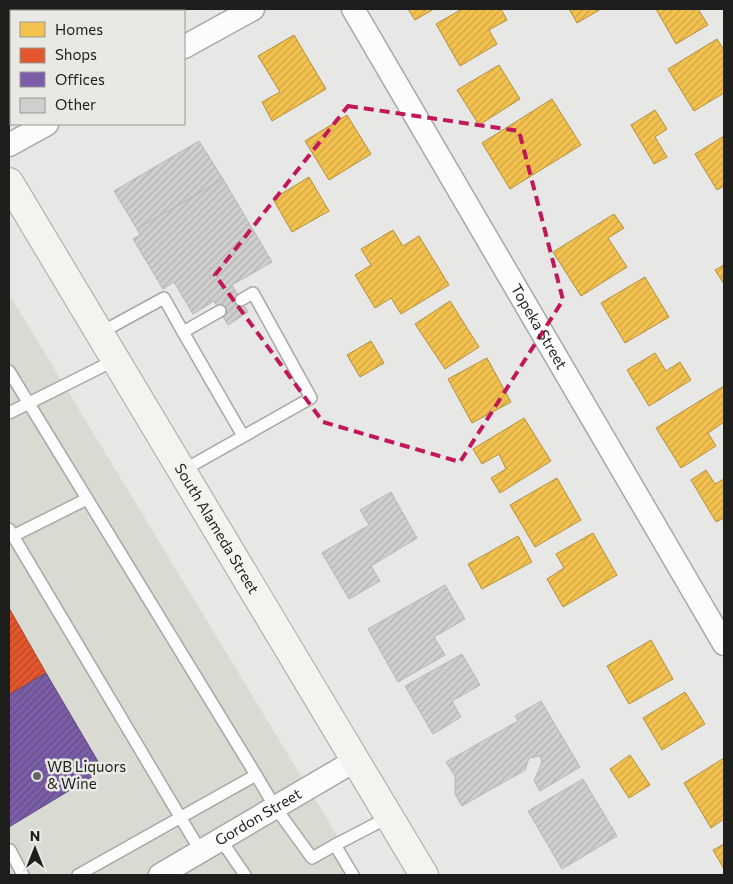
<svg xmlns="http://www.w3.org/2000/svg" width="733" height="884" viewBox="0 0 733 884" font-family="Commissioner,sans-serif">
<defs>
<pattern id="homes-hatch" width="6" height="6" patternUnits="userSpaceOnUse" patternTransform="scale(1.25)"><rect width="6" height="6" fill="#f2c14e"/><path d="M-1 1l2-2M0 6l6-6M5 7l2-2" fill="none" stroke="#cfa544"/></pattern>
<pattern id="shops-hatch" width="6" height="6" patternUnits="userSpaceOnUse" patternTransform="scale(1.25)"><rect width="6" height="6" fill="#e4572e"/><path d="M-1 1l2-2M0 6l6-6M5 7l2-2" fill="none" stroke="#b84727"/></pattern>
<pattern id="offices-hatch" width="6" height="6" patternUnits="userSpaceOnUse" patternTransform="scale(1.25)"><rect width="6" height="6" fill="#7b5ea7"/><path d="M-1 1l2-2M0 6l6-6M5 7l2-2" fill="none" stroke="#644d87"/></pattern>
<pattern id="building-hatch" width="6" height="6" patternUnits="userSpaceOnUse" patternTransform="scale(1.25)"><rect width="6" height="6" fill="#cfd0ce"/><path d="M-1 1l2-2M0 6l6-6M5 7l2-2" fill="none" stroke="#b1b2b0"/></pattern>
</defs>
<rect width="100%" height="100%" fill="#e7e8e5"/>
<path fill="#d9dad2" d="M9 294 361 875H9Z"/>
<g fill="url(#homes-hatch)" stroke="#b2903f">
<path d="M408 9H434L415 20Z"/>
<path d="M462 9H501L507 20 489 30 497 44 460 66 436 24Z"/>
<path d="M569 9H601L577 23Z"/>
<path d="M656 9H698L708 25 676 44Z"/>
<path d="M294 35 326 89 272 121 262 102 280 92 258 56Z"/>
<path d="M717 39 724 50V93L694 111 668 69Z"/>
<path d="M499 65 520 99 479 125 457 90Z"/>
<path d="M552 99 581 145 510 189 482 143Z"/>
<path d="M655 110 667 129 655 137 667 157 654 164 631 125Z"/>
<path d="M347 115 371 154 329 180 305 141Z"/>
<path d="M724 136V186L717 190 695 154Z"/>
<path d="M309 177 329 211 292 232 273 199Z"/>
<path d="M614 214 624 228 608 238 627 267 581 296 553 252Z"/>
<path d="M393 230 403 246 419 236 449 285 401 314 391 298 375 308 355 275 371 265 361 249Z"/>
<path d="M724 265V284L715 270Z"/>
<path d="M645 277 669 317 625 343 601 303Z"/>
<path d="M450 301 479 347 445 369 415 324Z"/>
<path d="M371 341 384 363 360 377 347 355Z"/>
<path d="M655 353 666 371 680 362 691 380 649 406 627 370Z"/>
<path d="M487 358 511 402 472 423 448 379Z"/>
<path d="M724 386V422L708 433 716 446 681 468 656 428Z"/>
<path d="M524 418 551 461 500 493 491 478 506 469 499 454 482 464 473 449Z"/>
<path d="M706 470 715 484 724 479V518L716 522 691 480Z"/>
<path d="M557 478 581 520 535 547 510 505Z"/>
<path d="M593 533 617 575 563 607 547 579 564 568 556 554Z"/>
<path d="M518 536 532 562 482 589 468 564Z"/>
<path d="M651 640 673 679 629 704 607 666Z"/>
<path d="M685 692 705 724 662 750 643 718Z"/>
<path d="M630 755 650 785 629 798 610 769Z"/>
<path d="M724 758V819L711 828 684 783Z"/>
<path d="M724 844V869L713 850Z"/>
</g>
<path fill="url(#shops-hatch)" stroke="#a94629" d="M9 608 46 673 9 695Z"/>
<path fill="url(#offices-hatch)" stroke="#5f4b7e" d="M46 673 103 770 9 827V695Z"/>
<g fill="url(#building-hatch)" stroke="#b7b8b6">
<path d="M199 141 223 179 137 229 114 191Z"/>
<path d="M223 179 272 262 232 285 248 312 228 325 214 301 193 314 174 282 163 289 133 239 140 235 137 229Z"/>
<path d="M391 492 417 538 371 566 380 581 349 599 322 553 369 525 360 510Z"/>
<path d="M445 585 465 619 434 637 445 655 398 682 368 629Z"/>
<path d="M462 654 480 685 452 701 461 717 433 734 405 686Z"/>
<path d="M541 701 580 767 540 791 534 781 542 762 540 756 529 758 525 770 462 806 455 794V776L446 762 518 721 515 716Z"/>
<path d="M583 779 617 836 562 869 528 811Z"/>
</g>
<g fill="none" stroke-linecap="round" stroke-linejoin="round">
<g stroke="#a7a8a5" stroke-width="14">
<g id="service">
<path d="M220 311 183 332 243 436"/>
<path d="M100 333 164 298 183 332"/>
<path d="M9 371 256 775 275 807 312 858 335 845 353 875"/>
<path d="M9 413 115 360"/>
<path d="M182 471 311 398 253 293 241 300"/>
<path d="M9 529 201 852"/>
<path d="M13 536 87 499"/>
<path d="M221 840 245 875"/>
<path d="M335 845 389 817"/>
<path d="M10 850 23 875"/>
<path d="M78 875 256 775"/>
</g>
</g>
<g stroke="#a7a8a5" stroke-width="25">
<g id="minor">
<path id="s1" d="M353 9 724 644"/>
<path d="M184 47 253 9"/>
<path d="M9 145 47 124"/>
<path id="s2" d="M160 875 356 760"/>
</g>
</g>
<g stroke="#a7a8a5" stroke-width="30">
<g id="secondary">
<path id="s3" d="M9 182 424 875"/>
</g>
</g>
<use href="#service" stroke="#fbfcfb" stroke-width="11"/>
<use href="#minor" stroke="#fbfcfb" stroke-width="22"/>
<use href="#secondary" stroke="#f3f3f0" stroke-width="28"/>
</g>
<path fill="none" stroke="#c2185b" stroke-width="4" stroke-dasharray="10 6" stroke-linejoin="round" d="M348 106 519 131 563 300 460 462 323 422 215 275Z"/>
<circle fill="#646563" stroke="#e8e9e4" stroke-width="2" cx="37" cy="776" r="5"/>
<g text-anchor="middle" stroke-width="5" stroke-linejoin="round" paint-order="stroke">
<g font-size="15" fill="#1e1f1d" stroke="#e8e9e4">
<text dy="5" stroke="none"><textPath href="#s1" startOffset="368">Topeka Street</textPath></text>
<text dy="5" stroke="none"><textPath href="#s3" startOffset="404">South Alameda Street</textPath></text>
<text dy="5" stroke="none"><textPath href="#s2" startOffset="114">Gordon Street</textPath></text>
</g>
<g font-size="15" fill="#1e1f1d" stroke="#e8e9e4" text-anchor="start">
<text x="47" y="772">WB Liquors<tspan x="47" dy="17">&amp; Wine</tspan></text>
</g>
</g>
<rect width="733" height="884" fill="none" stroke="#1e1f1d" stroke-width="20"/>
<rect x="10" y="10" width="175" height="115" fill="#e8e9e4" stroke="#979894"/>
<rect x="20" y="22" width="25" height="15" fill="#f2c14e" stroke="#979894"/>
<text x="55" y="35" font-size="15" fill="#1e1f1d">Homes</text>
<rect x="20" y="48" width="25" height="15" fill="#e4572e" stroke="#979894"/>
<text x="55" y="60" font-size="15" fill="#1e1f1d">Shops</text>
<rect x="20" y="72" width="25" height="15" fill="#7b5ea7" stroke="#979894"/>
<text x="55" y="85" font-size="15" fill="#1e1f1d">Offices</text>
<rect x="20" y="98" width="25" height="15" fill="#cfd0ce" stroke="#979894"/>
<text x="55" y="110" font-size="15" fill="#1e1f1d">Other</text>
<g transform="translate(35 849)" stroke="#e8e9e4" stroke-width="4" paint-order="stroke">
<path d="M0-4L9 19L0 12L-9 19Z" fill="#1e1f1d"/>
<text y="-8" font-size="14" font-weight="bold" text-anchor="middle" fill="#1e1f1d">N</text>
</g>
</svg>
